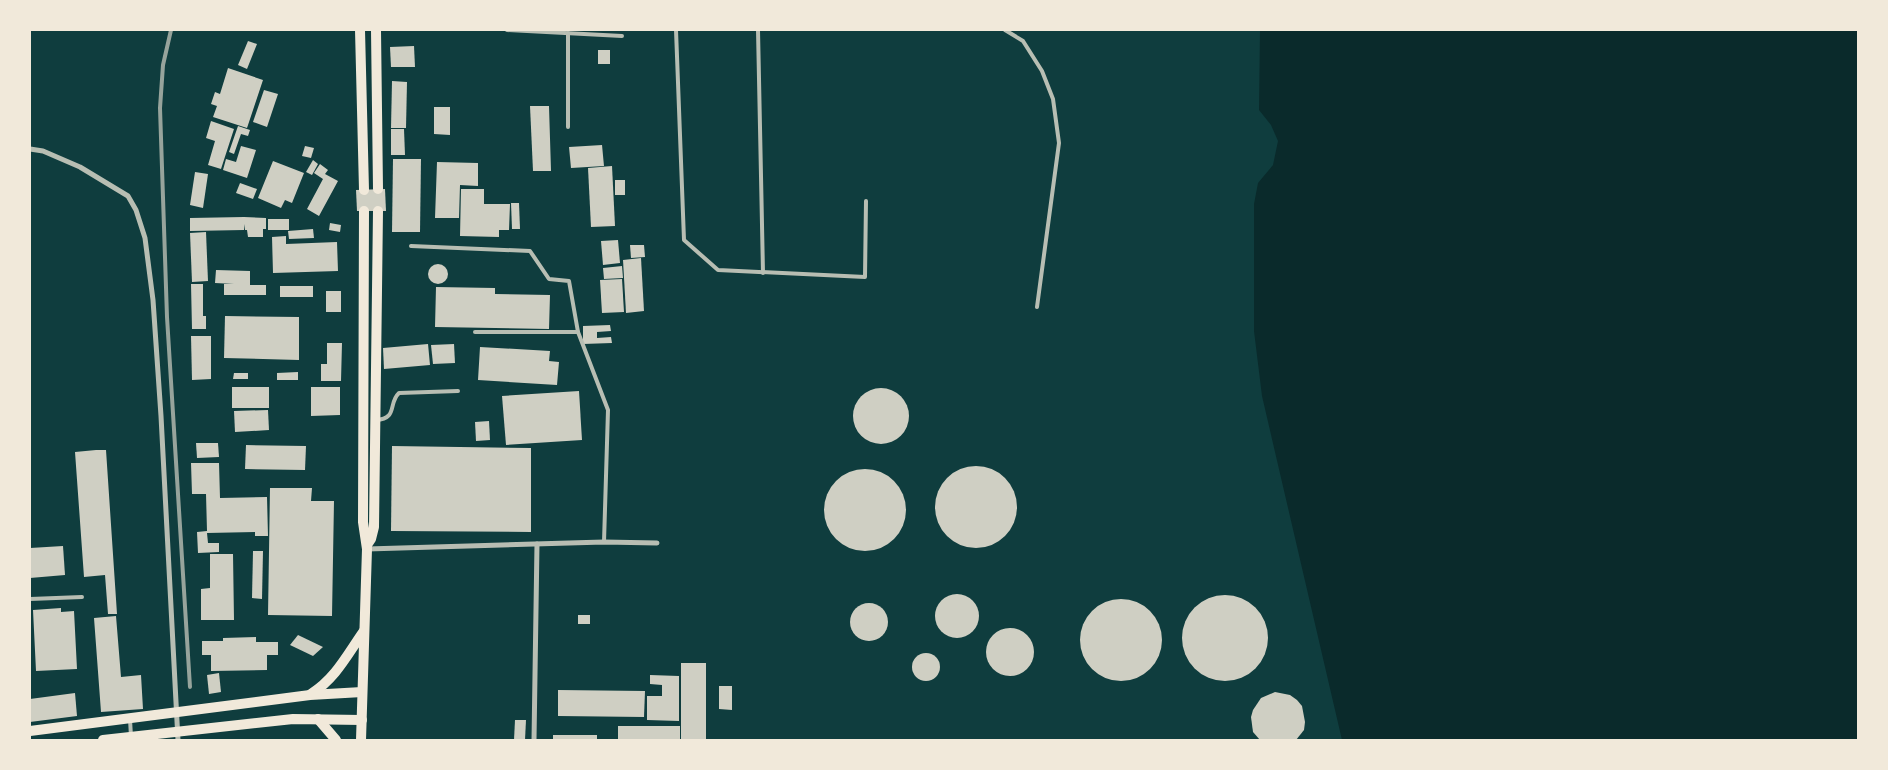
<svg xmlns="http://www.w3.org/2000/svg" width="1888" height="770" viewBox="0 0 1888 770" font-family="Raleway,sans-serif">
<rect width="100%" height="100%" fill="#0f3d3e"/>
<path fill="#0a2a2b" d="M1260 30H1858V740H1342L1262 396 1254 331V204L1258 183 1273 165 1278 141 1271 125 1259 110Z"/>
<g fill="#cfcfc3">
<path d="M248 41 257 44 247 69 238 65Z"/>
<path d="M414 46 415 67H391L390 47Z"/>
<rect x="598" y="50" width="12" height="14"/>
<path d="M228 68 263 80 247 128 213 117 217 106 211 104 215 92 220 94Z"/>
<path d="M392 81 407 82 406 128H391Z"/>
<path d="M264 90 278 94 267 127 253 122Z"/>
<path d="M530 106H549L551 171H533Z"/>
<path d="M434 107H450V135L434 134Z"/>
<path d="M211 121 234 129 221 169 208 165 215 141 206 138Z"/>
<path d="M238 126 250 130 248 136 241 134 234 154 229 152Z"/>
<path d="M391 129H404L405 155H391Z"/>
<path d="M602 145 604 166 571 168 569 147Z"/>
<path d="M241 146 256 150 247 178 223 170 226 159 236 162Z"/>
<path d="M305 146 314 148 311 158 302 156Z"/>
<path d="M393 159H421L420 232H392Z"/>
<path d="M313 160 318 164 312 175 306 172Z"/>
<path d="M273 161 304 173 292 203 285 200 281 208 258 198Z"/>
<path d="M437 162 478 163V186L460 185 459 218H435Z"/>
<path d="M320 164 328 170 325 174 338 181 319 216 307 209 323 179 314 173Z"/>
<path d="M612 166 615 226 591 227 588 168Z"/>
<path d="M195 172 208 174 203 208 190 205Z"/>
<rect x="615" y="180" width="10" height="15"/>
<path d="M240 183 257 189 253 199 236 193Z"/>
<path d="M385 189 386 211H357L356 190Z"/>
<path d="M461 189H484V204H510L509 230H499V237L460 236Z"/>
<path d="M511 203H519L520 229H512Z"/>
<path d="M244 217 266 218V229H263V237H248L247 230H245V224L244 230 190 231V218Z"/>
<rect x="268" y="219" width="21" height="11"/>
<path d="M330 223 341 225 340 232 329 230Z"/>
<path d="M313 229 314 238 289 239 288 231Z"/>
<path d="M206 232 208 281 192 282 190 233Z"/>
<path d="M286 236V244L337 242 338 271 273 273 272 237Z"/>
<path d="M618 240 620 263 603 265 601 241Z"/>
<path d="M630 245H644L645 257 631 258Z"/>
<path d="M641 258 644 311 626 313 623 260Z"/>
<circle cx="438" cy="274" r="10"/>
<path d="M622 266 623 278 604 279 603 268Z"/>
<path d="M216 270 250 271V285H266V295H224V284H234L215 283Z"/>
<path d="M622 279 624 312 602 313 600 280Z"/>
<path d="M191 284H203V316H206V329H192Z"/>
<rect x="280" y="286" width="33" height="11"/>
<path d="M436 287 495 288V294L550 295 549 329 435 327Z"/>
<rect x="326" y="291" width="15" height="21"/>
<path d="M225 316 299 317V360L224 358Z"/>
<path d="M610 325 611 331 597 332V338L611 337 612 343 583 344V326Z"/>
<path d="M191 336H211V379L192 380Z"/>
<path d="M327 343H342L341 381H321V364H327Z"/>
<path d="M428 344 430 365 384 369 383 348Z"/>
<path d="M454 344 455 363 433 364 431 345Z"/>
<path d="M480 347 550 351 549 361 559 362 557 385 478 380Z"/>
<path d="M298 372V380H277V373Z"/>
<path d="M234 373H248V379H233Z"/>
<rect x="232" y="387" width="37" height="21"/>
<path d="M311 387H340V415L311 416Z"/>
<circle cx="881" cy="416" r="28"/>
<path d="M579 391 582 440 506 445 502 396Z"/>
<path d="M268 410 269 430 235 432 234 411Z"/>
<path d="M489 421 490 440 476 441 475 422Z"/>
<path d="M196 443H218L219 457 197 458Z"/>
<path d="M246 445 306 446 305 470 245 469Z"/>
<path d="M392 446 531 448V532L391 531Z"/>
<path d="M96 450H106L117 614H108L105 575 84 577 75 452Z"/>
<path d="M191 463H219L220 498 267 497 268 536H255V532L207 533 208 543H219V552L198 553 197 532 207 531 206 494H192Z"/>
<circle cx="976" cy="507" r="41"/>
<circle cx="865" cy="510" r="41"/>
<path d="M270 488H312L311 501H334L332 616 268 615Z"/>
<path d="M63 546 65 575 30 578V548Z"/>
<path d="M253 551H263L262 599 252 598Z"/>
<path d="M210 554H233L234 620H201V589L210 588Z"/>
<circle cx="957" cy="616" r="22"/>
<circle cx="1225" cy="638" r="43"/>
<circle cx="1121" cy="640" r="41"/>
<circle cx="869" cy="622" r="19"/>
<path d="M61 608V612L74 611 77 669 36 671 33 610Z"/>
<rect x="578" y="615" width="12" height="9"/>
<path d="M116 616 121 677 141 675 143 709 101 712 94 618Z"/>
<circle cx="1010" cy="652" r="24"/>
<path d="M298 635 323 647 313 656 290 645Z"/>
<path d="M256 637V642H278V655H267V670L211 671V655H202V641H223V638Z"/>
<circle cx="926" cy="667" r="14"/>
<rect x="681" y="663" width="25" height="77"/>
<path d="M219 673 221 692 209 694 207 675Z"/>
<path d="M650 675 679 676V721L647 720V696H662V685L650 684Z"/>
<path d="M719 686H732V710L719 709Z"/>
<path d="M558 690 645 691 644 717 558 716Z"/>
<path d="M1275 692 1290 695 1297 700 1302 706 1305 722 1304 730 1296 740H1260L1253 732 1251 717 1253 710 1261 698Z"/>
<path d="M75 693 77 716 30 722V699Z"/>
<path d="M515 720H526L525 740H514Z"/>
<rect x="618" y="726" width="62" height="14"/>
<rect x="553" y="735" width="44" height="5"/>
</g>
<g fill="none" stroke-linecap="round" stroke-linejoin="round">
<g stroke="#b8beb3" stroke-width="4">
<path d="M507 30 622 36"/>
<path d="M676 30 684 240 718 270 865 277 866 201"/>
<path d="M758 30 763 273"/>
<path d="M1005 30 1023 41 1042 71 1053 99 1059 143 1037 307"/>
<path d="M568 127V33"/>
<path d="M411 246 530 251 549 279 569 281 578 332 608 410 604 542"/>
<path d="M475 332H578"/>
<path d="M376 420C398 419 388 403 399 393L458 391"/>
<path d="M30 599 82 597"/>
<path d="M130 719 131 737"/>
</g>
<g stroke="#b8beb3" stroke-width="5">
<path d="M30 149 43 151 80 167 128 196 136 210 145 238 153 300 161 416 178 740"/>
<path d="M367 549 604 542 657 543"/>
<path d="M534 740 537 544"/>
</g>
<g stroke="#f1e9da" stroke-width="10">
<path d="M360 30 364 190"/>
<path d="M376 30 378 189"/>
<path d="M367 545 371 539 374 527 378 211"/>
<path d="M311 694C336 678 347 655 364 631"/>
<path d="M318 719 336 740"/>
<path d="M30 731 310 695 362 692"/>
<path d="M103 740 293 719 362 720"/>
<path d="M361 740 367 549 363 522 364 211"/>
</g>
<path stroke="#97a49c" stroke-width="4" d="M171 30 163 65 160 108 167 317 190 687"/>
</g>
<rect width="1888" height="770" fill="none" stroke="#f1e9da" stroke-width="62"/>
</svg>
